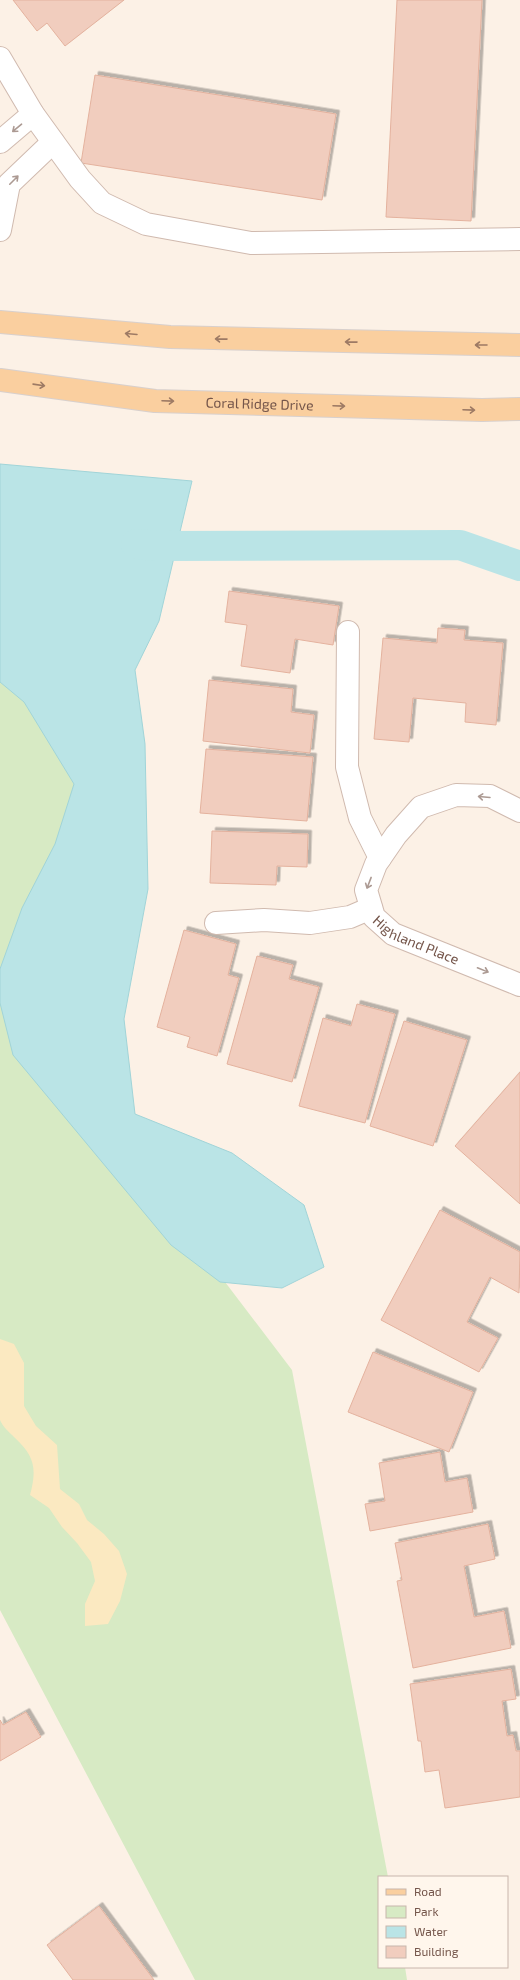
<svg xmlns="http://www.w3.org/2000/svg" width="520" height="1980" viewBox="0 0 520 1980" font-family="'Exo 2',sans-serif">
<defs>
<filter id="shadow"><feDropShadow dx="3.5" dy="-3.5" stdDeviation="0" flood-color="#0004"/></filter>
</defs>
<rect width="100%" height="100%" fill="#fcf1e6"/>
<path fill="#d7eac4" d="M0 629 77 699 114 1136 292 1370 388 1877H379V1967H405L407 1980H195L0 1610Z"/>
<path fill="#fbe9c1" d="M0 1339 14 1344 24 1363V1406L36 1426 57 1445 60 1489 79 1504 87 1520 104 1534 119 1551 127 1574 120 1601 108 1624 85 1626V1604L95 1581 91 1562 77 1543 62 1527 49 1508 30 1495C37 1469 35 1456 14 1437 9 1432 3 1427 0 1420Z"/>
<path fill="#bae4e6" stroke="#a1d4d8" d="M0 464 192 481 159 621 135 670 145 744 148 889 124 1019 135 1114 232 1153 304 1205 324 1267 282 1288 220 1282 171 1245 13 1055 0 1003V969L22 908 55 844 74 784 24 702 0 682Z"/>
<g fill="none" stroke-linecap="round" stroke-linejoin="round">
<path stroke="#bae4e6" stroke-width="30" d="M136 544 157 546 460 545 520 566"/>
</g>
<g fill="#f1cdbe" stroke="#e4b29e" filter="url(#shadow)">
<path d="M13 0H124L65 46 47 23 37 31Z"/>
<path d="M397 0H482L471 221 386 217Z"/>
<path d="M95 75 336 114 322 200 81 163Z"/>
<path d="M229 591 339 606 333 645 295 639 290 673 241 666 247 625 225 622Z"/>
<path d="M438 628 465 630 464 640 503 643 496 725 465 722 466 703 413 698 409 742 374 739 383 638 437 643Z"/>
<path d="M209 680 293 689 291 712 314 715 310 753 203 741Z"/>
<path d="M206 749 313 757 307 821 200 813Z"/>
<path d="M212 831 308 834 307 867 277 866 276 885 210 883Z"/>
<path d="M184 930 236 944 228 975 239 978 217 1056 187 1047 190 1037 157 1027Z"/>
<path d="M257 956 293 965 289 979 319 987 292 1082 227 1064Z"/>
<path d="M357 1004 395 1014 365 1123 299 1106 323 1018 351 1026Z"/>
<path d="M404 1021 467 1040 433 1146 370 1126Z"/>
<path d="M520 1072V1204L455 1146Z"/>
<path d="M440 1210 520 1252 519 1293 490 1277 467 1322 498 1338 479 1372 381 1320Z"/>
<path d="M373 1352 473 1392 449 1452 348 1412Z"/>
<path d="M440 1452 445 1482 467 1478 473 1512 370 1531 365 1504 385 1501 379 1463Z"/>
<path d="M488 1524 495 1559 464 1566 474 1617 504 1611 511 1648 413 1668 397 1581 402 1580 395 1543Z"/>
<path d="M511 1669 516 1699 502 1701 507 1736 513 1735 516 1751H520V1797L445 1808 439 1770 425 1772 421 1741H418L410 1684Z"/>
<path d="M26 1712 41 1737 0 1761V1720L3 1725Z"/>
<path d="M99 1906 154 1980H73L47 1945Z"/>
</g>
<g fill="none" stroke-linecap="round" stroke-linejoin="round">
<g stroke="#d0baaf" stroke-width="24">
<g id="minor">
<path d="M0 58 33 114 80 179 102 203 146 224 251 243 520 239"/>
<path d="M0 142 33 114"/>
<path d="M0 230 9 184 53 142"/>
<path d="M348 632 347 767 360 818 380 858"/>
<path id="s1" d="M520 811 490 796 456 795 421 807 396 835 376 864 366 890 374 917 393 934 520 985"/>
<path d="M216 923 264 920 310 923 350 917 371 908"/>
</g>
</g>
<g stroke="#d8d0cd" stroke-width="24">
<g id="major">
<path d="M0 322 170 337 520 345"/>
<path id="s2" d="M0 380 155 401 482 410 520 409"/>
</g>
</g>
<use href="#minor" stroke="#fff" stroke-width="22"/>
<use href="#major" stroke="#facf9f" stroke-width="22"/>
</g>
<defs><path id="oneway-shaft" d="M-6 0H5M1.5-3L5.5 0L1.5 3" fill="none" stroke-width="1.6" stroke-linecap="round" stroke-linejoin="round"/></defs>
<g stroke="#ac9a93">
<use href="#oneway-shaft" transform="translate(17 128) rotate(140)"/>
<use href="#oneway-shaft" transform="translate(14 180) rotate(-45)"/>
<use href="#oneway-shaft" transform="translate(484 797) rotate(-175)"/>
<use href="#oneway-shaft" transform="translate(369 883) rotate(111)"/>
<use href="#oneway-shaft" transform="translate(483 970) rotate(22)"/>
</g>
<g stroke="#9d7a64">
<use href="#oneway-shaft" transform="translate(131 334) rotate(-175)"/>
<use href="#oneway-shaft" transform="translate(221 339) rotate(-179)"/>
<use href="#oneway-shaft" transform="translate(351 342) rotate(-179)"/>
<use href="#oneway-shaft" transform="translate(481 345) rotate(-180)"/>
<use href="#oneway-shaft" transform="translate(39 385) rotate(8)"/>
<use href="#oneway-shaft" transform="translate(168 401) rotate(2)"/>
<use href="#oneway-shaft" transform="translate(339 406) rotate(2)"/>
<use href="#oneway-shaft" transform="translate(469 410) rotate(2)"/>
</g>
<g text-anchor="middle" stroke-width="3.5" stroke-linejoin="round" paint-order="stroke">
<g font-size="14" fill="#75564b" stroke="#fff6ec">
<text dy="5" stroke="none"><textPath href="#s2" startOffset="261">Coral Ridge Drive</textPath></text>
<text dy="5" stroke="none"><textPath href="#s1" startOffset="282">Highland Place</textPath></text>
</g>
</g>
<rect x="378" y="1876" width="130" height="92" fill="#fff6ec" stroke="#c8b6ac"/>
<rect x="386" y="1889" width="20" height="6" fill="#facf9f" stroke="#c8b6ac"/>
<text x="414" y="1896" font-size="12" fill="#75564b">Road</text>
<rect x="386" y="1906" width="20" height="12" fill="#d7eac4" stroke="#c8b6ac"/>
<text x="414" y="1916" font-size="12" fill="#75564b">Park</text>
<rect x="386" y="1926" width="20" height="12" fill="#bae4e6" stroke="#c8b6ac"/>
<text x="414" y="1936" font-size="12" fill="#75564b">Water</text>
<rect x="386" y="1946" width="20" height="12" fill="#f1cdbe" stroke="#c8b6ac"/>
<text x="414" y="1956" font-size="12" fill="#75564b">Building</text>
</svg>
